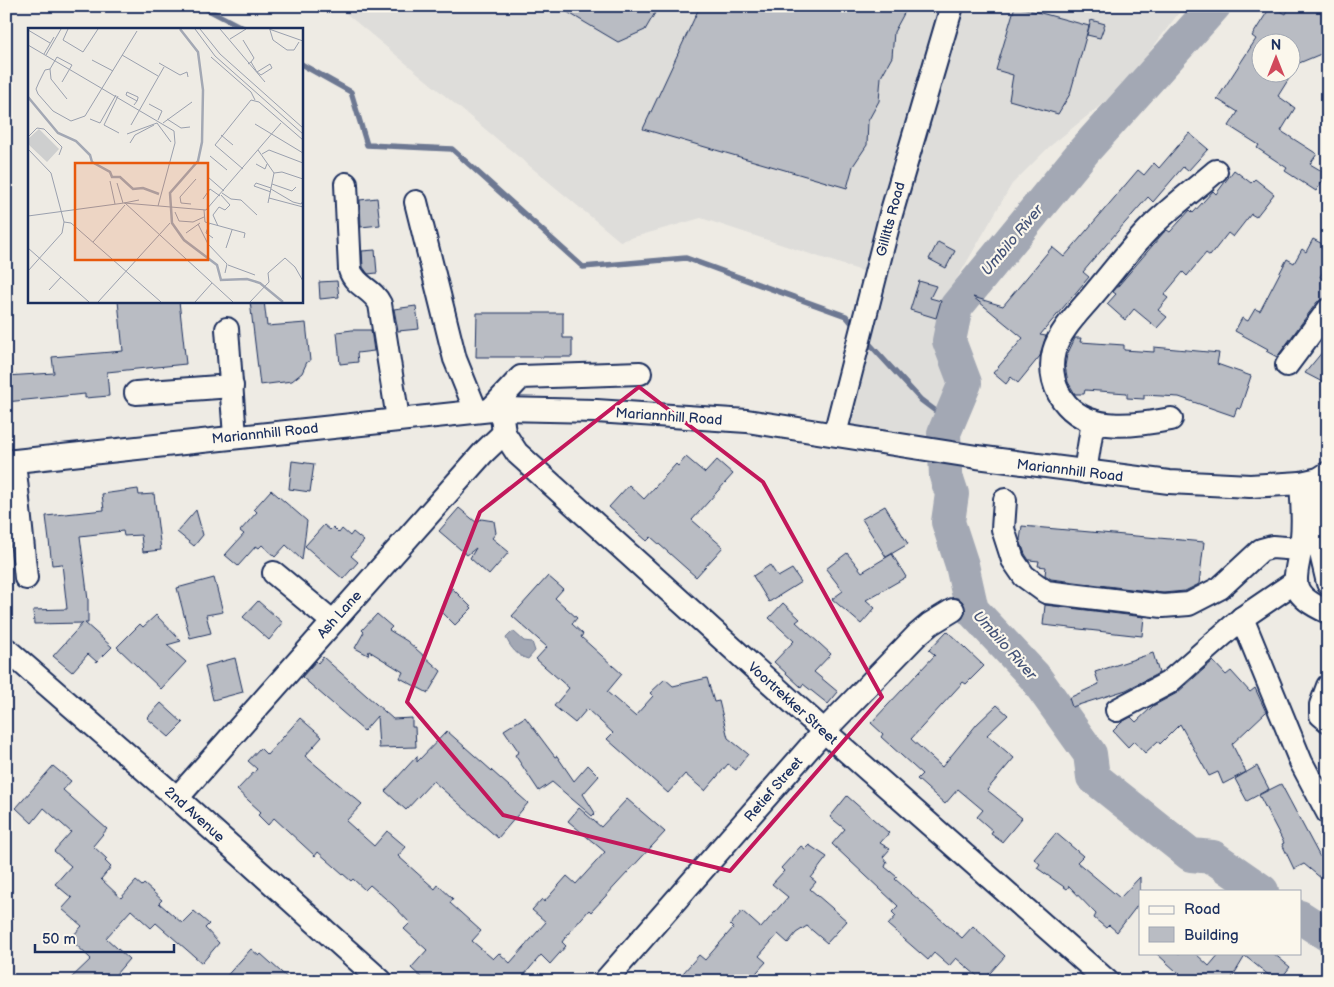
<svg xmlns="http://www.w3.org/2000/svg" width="1334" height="987" viewBox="0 0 1334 987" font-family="'Balsamiq Sans',sans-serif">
<rect width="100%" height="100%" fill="#eeebe4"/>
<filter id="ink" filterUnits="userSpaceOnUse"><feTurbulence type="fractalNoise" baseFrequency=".02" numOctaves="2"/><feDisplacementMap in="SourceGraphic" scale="10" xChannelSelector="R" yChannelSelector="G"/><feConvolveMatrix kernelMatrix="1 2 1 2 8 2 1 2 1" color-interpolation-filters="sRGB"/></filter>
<g filter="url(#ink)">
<path fill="#deddda" d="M337 6H1184L1123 87 1049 147 1012 184 943 303 934 343 949 389 940 451 836 433 877 276 701 218 620 241Z"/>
<path fill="#a3a8b4" stroke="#6d7892" d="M513 631 524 641 532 642 535 651 528 659C517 656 511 648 506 638Z"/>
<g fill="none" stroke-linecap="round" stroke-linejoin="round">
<g stroke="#6d7892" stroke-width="5.5">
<path d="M201 6 245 29"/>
<path d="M301 64 351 92 367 145 452 149 583 267 686 258 846 316 856 328"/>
<path d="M865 339 921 400 941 415 944 433"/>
</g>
<g stroke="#a3a8b4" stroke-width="34">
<path d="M1214 6 1084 151 956 307 949 341 965 383 944 433 946 476 952 494 948 522 962 565 972 610 1034 676 1090 754 1093 777 1191 855 1213 857 1262 891"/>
<path d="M1300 917 1328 935"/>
</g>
</g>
<g fill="#b9bcc3" stroke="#1b2f5e">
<path d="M557 6H659L645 30 618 42Z"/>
<path d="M700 6H908L894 32 892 57 881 77 879 101 868 121 867 145 853 166 847 188 643 129Z"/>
<path d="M1015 6 1089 26 1070 94 1058 114 1009 100 1013 75 996 70Z"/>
<path d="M1271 6 1286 14 1290 6H1328V51L1292 66V42H1262V72H1293L1278 96 1295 108 1281 131 1317 154 1310 164 1327 174 1316 191 1285 171 1287 168 1257 148 1259 145 1229 126 1238 112 1217 99 1256 39 1252 36Z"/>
<path d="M1091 20 1105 24 1100 38 1087 35Z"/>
<path d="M1189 133 1208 149 1188 171 1183 167 1153 202 1148 197 1117 232 1083 272 1089 277 1040 335 1046 336 1040 356 1018 383 1011 377 1006 384 993 373 1023 338 973 297 1003 306 1052 247 1064 257 1138 170 1144 175 1154 163 1159 168Z"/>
<path d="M1234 170 1251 183 1255 179 1274 194 1256 217 1251 214 1233 237 1228 233 1210 256 1206 253 1187 276 1183 272 1164 295 1168 298 1158 310 1167 317 1157 328 1134 309 1125 320 1107 304 1116 294 1113 292 1164 232 1167 230 1170 232 1190 210 1193 213 1213 191 1216 194Z"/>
<path d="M377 198 380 225 361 227 360 200Z"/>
<path d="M1313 239 1328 247V262L1320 277 1328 281V297L1317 302 1277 357 1266 351 1268 349 1235 331 1242 318 1248 321 1255 309 1260 311 1287 259 1294 263 1302 249 1306 252Z"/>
<path d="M938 242 955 251 946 268 929 259Z"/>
<path d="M375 250 377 273 368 274 363 267 362 251Z"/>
<path d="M337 281 339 297 320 299 319 282Z"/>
<path d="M919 281 936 286 930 298 941 301 936 318 910 310Z"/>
<path d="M118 301H179L186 364 107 372 109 396 85 398V394L6 402V376L54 373 52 357 123 351Z"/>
<path d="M250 301H264L267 326 306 323 310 361 307 362 302 373 292 381 260 385Z"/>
<path d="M416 306 419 329 398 331 394 309Z"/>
<path d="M477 313H563V338H572V357H476Z"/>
<path d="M352 330H371L374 351 357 353 358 362 340 364 337 332Z"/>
<path d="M1075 338H1081L1080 342 1124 345V350L1154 352V347L1219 353 1217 364 1251 376 1240 409 1237 408 1234 416 1179 397 1144 395V399L1127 398V393L1085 390 1084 394H1075L1068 382 1065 366 1067 355Z"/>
<path d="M1328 345V385L1305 373Z"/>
<path d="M686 457 705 473 717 460 733 474 692 520 723 547 696 577 651 537 647 541 609 507 629 485 644 499 676 464 678 466Z"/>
<path d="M292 461 314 464 310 492 289 489Z"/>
<path d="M138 489 139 495 154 494 161 550 143 552 141 535 124 536 123 531 80 536 88 600V623H85L112 647 97 662 88 654 72 672 53 656 83 623 34 624 33 610 67 609 62 564 52 565 46 516 104 510 102 494Z"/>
<path d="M271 490 307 521 302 560 286 545 275 557 262 545 259 548 256 546 238 566 225 555 244 534 240 531 257 512 254 509Z"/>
<path d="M885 506 908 544 886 557 862 519Z"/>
<path d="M459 508 477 523 481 519 494 521 496 533 492 538 509 552 489 575 470 558 476 548 467 555 439 531Z"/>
<path d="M196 510 203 535 194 546 177 532Z"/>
<path d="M324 525 330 530 333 527 339 533 342 529 350 536 353 532 364 541 351 556 358 562 343 579 305 546Z"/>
<path d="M1022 526 1204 542 1199 584 1185 591 1163 593 1051 579 1045 575 1046 567 1038 566 1039 561 1029 560 1025 554 1020 540Z"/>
<path d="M847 553 862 572 892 554 906 577 866 600 875 608 861 624 832 599 843 591 826 569Z"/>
<path d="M770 565 778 577 792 569 801 582 769 602 753 576Z"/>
<path d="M548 576 563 589 555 598 577 618 572 624 583 634 581 637 622 674 607 692 635 716 653 696 650 693 665 679 673 686 707 678 714 702 719 701 728 738 748 754 736 770 728 764 705 791 685 774 668 793 607 739 613 733 587 709 575 723 554 706 569 688 536 659 547 647 512 616Z"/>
<path d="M214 578 223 612 206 615 211 633 190 638 177 588Z"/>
<path d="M452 588 472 608 455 625 440 610Z"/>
<path d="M258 601 283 623 269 640 243 617Z"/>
<path d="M783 603 800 619 796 622 831 654 814 672 838 692 828 704 803 684 801 687 774 662 794 641 769 618Z"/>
<path d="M1045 605 1144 617 1142 636 1043 625Z"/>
<path d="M377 614 392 627 389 630 407 641 441 671 428 693 400 678 403 672 369 651 368 655 355 648 364 632 362 630Z"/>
<path d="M156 615 181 641 167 645 186 662 161 689 117 647 140 624 143 627Z"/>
<path d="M947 631 984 666 966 684 963 682 911 739 942 767 977 724 997 705 1008 715 987 735 1014 758 987 790 1022 818 1002 842 991 834 993 831 977 817 983 810 958 789 945 804 917 779 922 774 881 737 883 734 871 723 935 655 929 650Z"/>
<path d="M1153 653 1159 673 1126 690 1072 707 1069 698 1099 684 1095 672Z"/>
<path d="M323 657 393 719 412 718V727H415L416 747 379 748 377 716 364 731 302 677 316 661 318 663Z"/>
<path d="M235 658 243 692 213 700 205 666Z"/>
<path d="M1213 661 1226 675 1231 671 1250 692 1255 688 1266 712 1232 744 1246 772 1223 784 1218 772 1209 776 1180 724 1160 744 1158 741 1145 753 1134 741 1128 747 1113 731 1122 722 1131 717 1136 722 1153 706 1177 693Z"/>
<path d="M161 703 183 723 169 737 147 718Z"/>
<path d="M525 717 555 757 557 756 574 781 588 765 599 776 583 794 595 813 592 816 552 782 539 791 515 755 519 752 504 730Z"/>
<path d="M300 718 322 737 305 756 362 804 346 821 374 846 387 831 406 847 398 856 435 889 438 885 453 899 450 903 481 931 472 941 493 959 499 953 510 963 546 922 532 910 542 899 544 902 567 876 576 884 605 852 568 821 579 808 601 827 627 799 665 832 591 912 589 910 567 935 562 942 566 946 550 964 541 955 519 981H425L411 968 427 950 404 929 410 923 393 905 370 885 365 890 353 879 351 881 318 852 315 856 274 818 268 825 258 815 261 812 237 790 257 769 248 761 260 748 267 755Z"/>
<path d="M447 731 528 803 498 838 433 781 406 810 385 791 417 756V762Z"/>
<path d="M53 766 71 781 63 790 107 829 93 846 107 859 105 861 111 867 101 879 121 898 136 881 142 886 144 884 162 900 159 903 182 923 194 911 209 924 205 928 219 943 202 963 156 923 151 928 131 910 106 938 129 959 110 981H68L91 959 70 939 82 926 62 909 72 898 55 884 71 866 54 851 71 832 44 808 32 823 16 808Z"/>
<path d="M1257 766 1269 789 1247 801 1235 779Z"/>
<path d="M1281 784 1320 857 1328 847V884L1304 864 1294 869 1282 844 1284 843 1259 795Z"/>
<path d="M847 796 889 833 880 843 890 849 883 857 887 862 885 867 897 877 895 879 962 938 973 926 1005 956 983 981 956 958 949 966 934 953 928 960 888 925 896 916 892 912 898 906 832 844 845 829 830 817Z"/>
<path d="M1056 833 1083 856 1077 862 1120 898 1140 877V902L1117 932 1109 925 1106 928 1094 918 1096 914 1069 886 1067 889 1037 868 1040 864 1034 859Z"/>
<path d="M809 845 827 857 811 878 816 882 810 889 847 921 827 943 807 926 796 933 788 943 778 934 759 956 766 962 749 981H676L699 955 705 960 733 928 730 925 742 911 761 928 788 897 772 884 784 871 781 868 801 846 805 849Z"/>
<path d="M251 949 259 956 261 954 291 981H222Z"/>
<path d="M1156 953H1195L1209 966 1220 953H1273L1290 967 1279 981H1276L1245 956 1230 981H1187Z"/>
</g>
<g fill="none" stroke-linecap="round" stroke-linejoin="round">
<g stroke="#1b2f5e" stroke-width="26">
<g id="minor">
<path d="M346 184 350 270C355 286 373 289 380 304L398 419"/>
<path d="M416 202 455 359 476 411"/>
<path d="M227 329 235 436"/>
<path d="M1287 365 1328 310"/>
<path d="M136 393 232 386"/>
<path d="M491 409 521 377 640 373"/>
<path d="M501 409 504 433 517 453 824 731 1107 981"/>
<path d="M1171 419C1139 425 1092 433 1067 405 1054 391 1049 370 1054 351 1060 330 1079 312 1093 295 1111 274 1128 251 1147 231 1168 209 1193 191 1216 171"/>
<path d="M835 434 891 214 952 6"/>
<path d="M14 461 26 578"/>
<path d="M6 462 501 409 596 411 747 421 977 457 1169 482 1250 486 1301 483 1319 479 1328 473"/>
<path d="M1085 472 1093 421"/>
<path d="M1319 479 1320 549 1328 583"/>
<path d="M1301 483C1302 500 1304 519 1302 537 1299 577 1280 591 1328 612"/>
<path d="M1005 500 1003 529 1013 560 1024 576 1046 592 1163 606 1189 604 1220 588 1261 550 1272 547 1299 549"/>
<path d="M274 573 332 621"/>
<path d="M1242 618 1301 762 1328 813"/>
<path d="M6 649 177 798 381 981"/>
<path d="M1328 686 1321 705V715L1328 721"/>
<path d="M1117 710 1168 683 1242 618 1295 582"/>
<path d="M177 798 483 453 504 433"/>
<path d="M605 981 824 731 917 635 930 624 953 610"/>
</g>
</g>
<use href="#minor" stroke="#fbf7ec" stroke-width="22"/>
</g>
</g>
<path fill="none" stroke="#c2185b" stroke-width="4" stroke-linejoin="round" d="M639 387 763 482 882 697 730 871 503 815 407 702 480 512Z"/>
<g text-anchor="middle" stroke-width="4.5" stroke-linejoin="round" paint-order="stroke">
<g font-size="14" fill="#1b2f5e" stroke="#fbf7ec">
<text transform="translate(890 219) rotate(-75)" y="5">Gillitts Road</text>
<text transform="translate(669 416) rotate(4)" y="5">Mariannhill Road</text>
<text transform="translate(265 433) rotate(-6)" y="5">Mariannhill Road</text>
<text transform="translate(1070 470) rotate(7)" y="5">Mariannhill Road</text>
<text transform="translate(339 614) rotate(-48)" y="5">Ash Lane</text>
<text transform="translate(793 703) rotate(42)" y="5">Voortrekker Street</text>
<text transform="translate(773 789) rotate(-49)" y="5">Retief Street</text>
<text transform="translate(195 814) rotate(42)" y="5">2nd Avenue</text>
</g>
<g font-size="15" font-style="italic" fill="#445378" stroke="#fbf7ec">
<text transform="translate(1012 240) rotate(-50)" y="5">Umbilo River</text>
<text transform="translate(1005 645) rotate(48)" y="5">Umbilo River</text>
</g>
</g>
<g transform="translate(28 28)">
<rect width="275" height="275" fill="#eeebe4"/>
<path d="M11 101 31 121 19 134 0 116V111Z" fill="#cecfcf"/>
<path fill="none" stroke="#a3a8b4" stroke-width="2.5" d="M152 1 170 24 175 62 174 114 170 133 142 165 144 195 156 212 189 237 193 252 219 251 232 255 255 274M0 69 30 105 48 113 62 127 64 134 82 144 84 149H92L105 161 115 160 131 166"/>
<path fill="none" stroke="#9aa0ae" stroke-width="1" d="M40 1 35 12 55 24 70 1M167 1 187 28 275 106M172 1 192 26 275 100M192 1 237 54M241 1 275 13M0 2 22 15M242 2 245 12 259 22H266L271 14M202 11 218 1M215 12 226 30 223 34M0 17 146 103 147 115 130 178M16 26 26 9M18 27 33 1M94 27 130 48M183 29 223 64 227 72M64 32 85 43M131 35 152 47 159 44 160 49M220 36 223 34 229 44 233 47 244 40 242 36 229 44M22 41 17 42 11 54 8 61 10 66 25 83 43 93 57 88 109 3M34 54 44 37 29 29 22 41 23 51 39 71M90 68 76 97 91 105M121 76 134 83 130 92M106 77 109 73 110 70V69L99 64 98 67 109 73M62 91 72 95 88 67M139 91 153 100 162 99M135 95 164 74M227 96 275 125M103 97 136 39M99 106 129 95 143 114M193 107 205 117M0 109 9 100 16 101 34 119 31 127M102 115 107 107 126 97M0 121 23 145 36 194 43 195 133 274M230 122 246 145 240 175M234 126 241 122 275 135M182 128 199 142M228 136 237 141 239 136M215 141 187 117 223 72 231 74 275 112M246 145 254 144 275 151M180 149 196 163M82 153 87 176M89 155 95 175M244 156 264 163 268 159M243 161 265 174 273 176 275 173M243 164 226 158 228 155 243 160M194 165 203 171 213 172 229 187M241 170 275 179M175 171 182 161 192 168M96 175 111 172M97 175 205 274M163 176 153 175 152 169 168 151M176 182 177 194 217 205 216 210M147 184 151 193 165 194 176 189M0 188 96 175 178 182 253 95M170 196 180 216 199 236 197 245M181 196 178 205 185 210M190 198 185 187 191 179 197 182 202 177 193 167M158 205 172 195M65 214 97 177M0 220 61 274M198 220 204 202M200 237 227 247M0 243 34 205 36 194M21 262 33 249M70 274 142 195M167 274 184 255M222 274 241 254 240 245 257 230 267 239 275 253"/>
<path fill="#e8590c" fill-opacity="0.15" stroke="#e8590c" stroke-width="2.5" d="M47 135H180V232H47Z"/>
<rect width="275" height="275" fill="none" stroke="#1b2f5e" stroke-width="2.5"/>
</g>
<rect width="1334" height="987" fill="none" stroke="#fbf7ec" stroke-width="25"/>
<rect x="12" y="12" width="1309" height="962" fill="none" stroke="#1b2f5e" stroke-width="2" filter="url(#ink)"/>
<rect x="1139" y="890" width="162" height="65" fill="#fbf7ec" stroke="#a1a7b3"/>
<rect x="1149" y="906" width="25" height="8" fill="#fbf7ec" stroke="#a1a7b3"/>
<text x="1184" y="914" font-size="15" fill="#1b2f5e">Road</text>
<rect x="1149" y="927" width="25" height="15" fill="#b9bcc3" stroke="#a1a7b3"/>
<text x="1184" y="940" font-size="15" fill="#1b2f5e">Building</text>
<g transform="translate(1276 58)"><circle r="24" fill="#fbf7ec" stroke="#a1a7b3"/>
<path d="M0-4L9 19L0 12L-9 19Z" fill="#d1495b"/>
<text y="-8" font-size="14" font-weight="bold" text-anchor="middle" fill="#1b2f5e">N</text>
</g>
<path d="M35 944v8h139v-8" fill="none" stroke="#1b2f5e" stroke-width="2.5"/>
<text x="42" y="944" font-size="15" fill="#1b2f5e" stroke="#fbf7ec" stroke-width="4" paint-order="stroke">50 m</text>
</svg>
